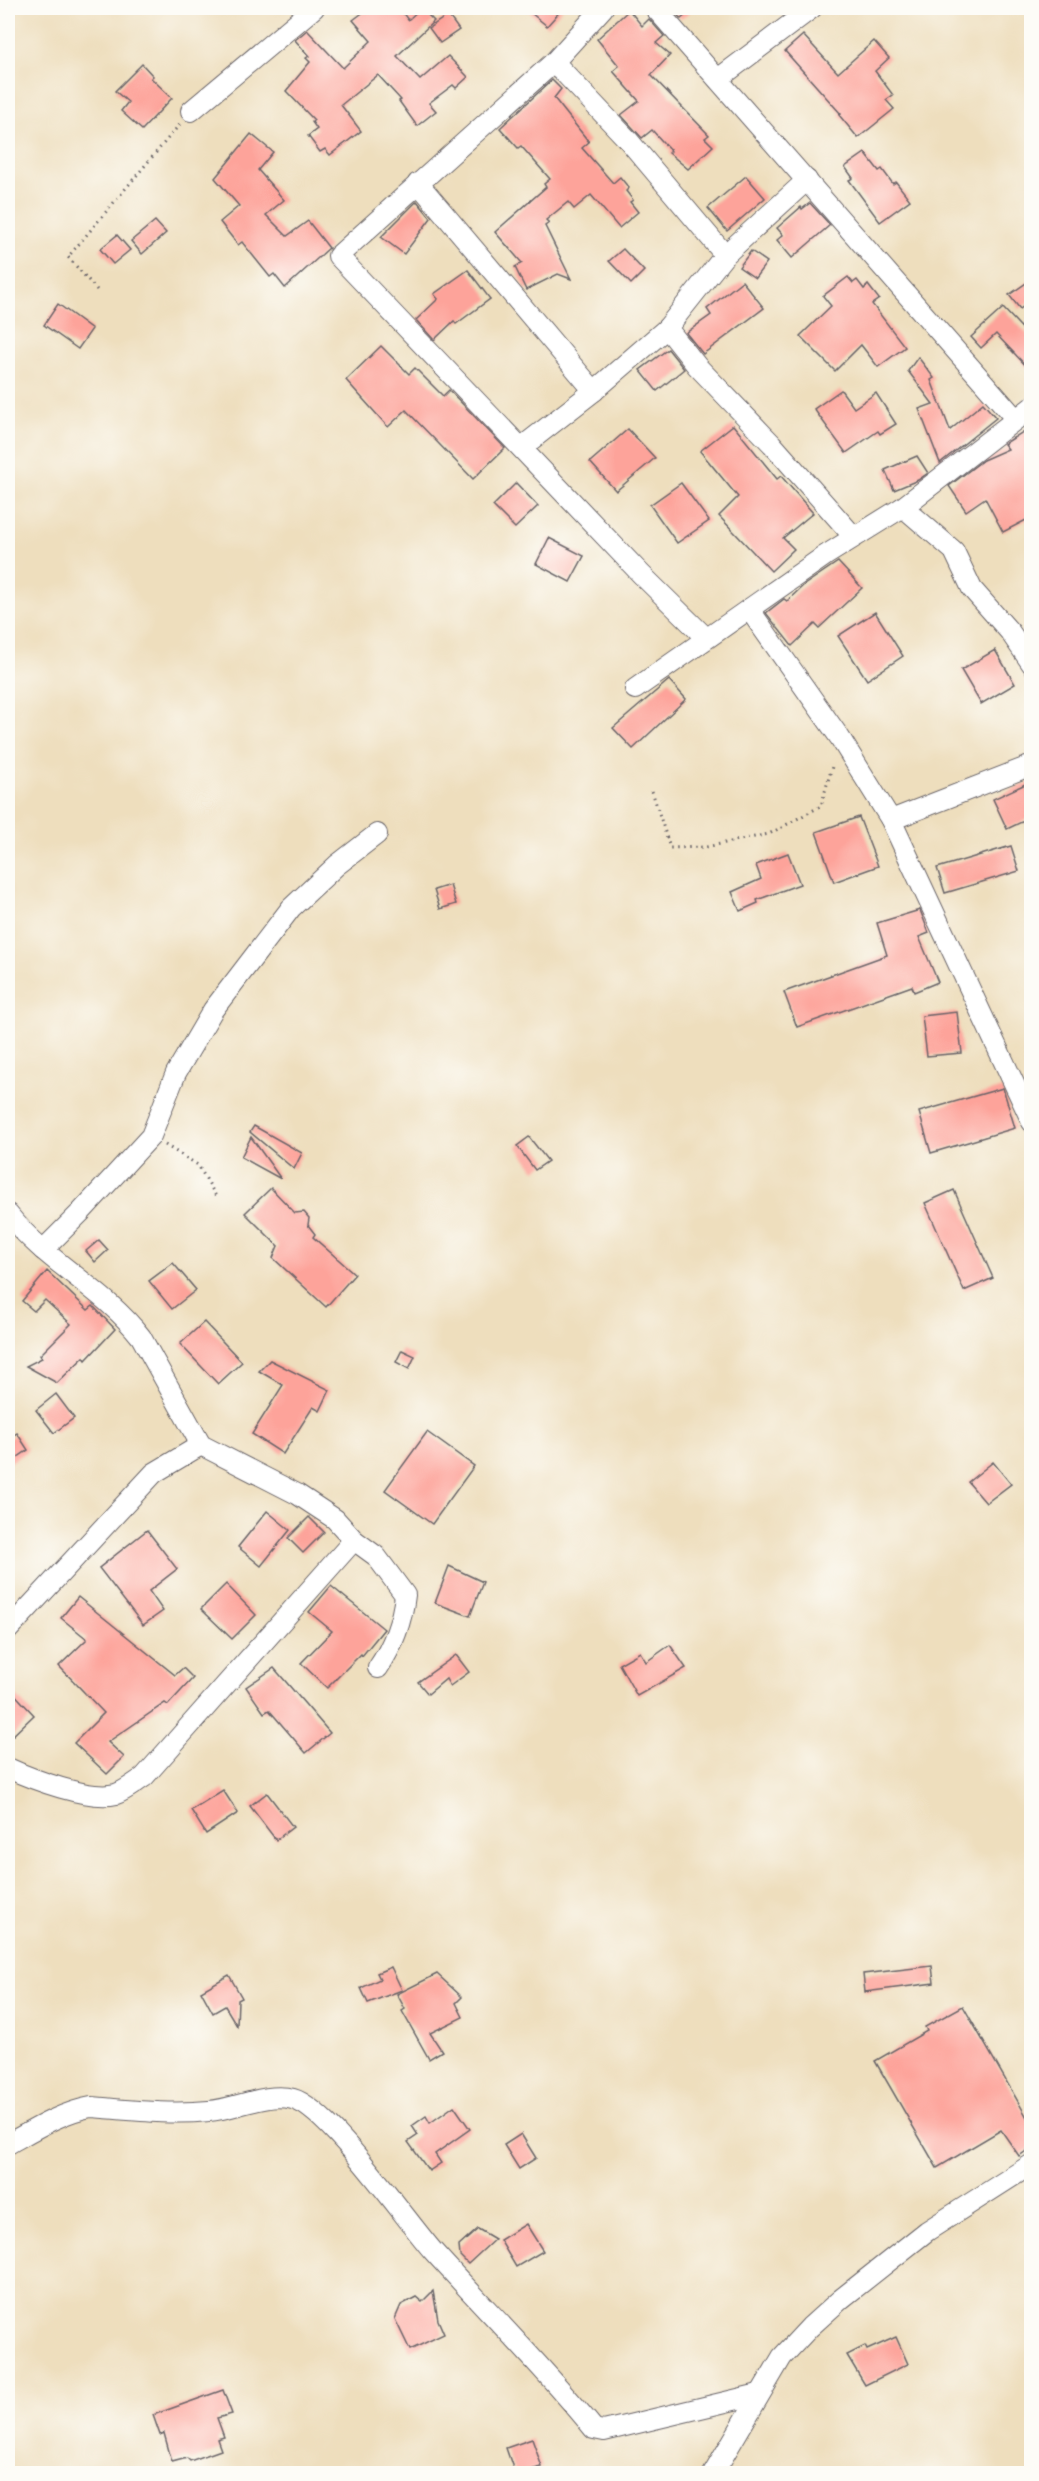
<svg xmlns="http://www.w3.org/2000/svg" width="1039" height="2481" viewBox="0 0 1039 2481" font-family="'Sorts Mill Goudy',serif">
<rect width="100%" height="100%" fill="#fdfcf7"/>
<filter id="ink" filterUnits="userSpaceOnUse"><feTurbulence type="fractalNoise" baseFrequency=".0167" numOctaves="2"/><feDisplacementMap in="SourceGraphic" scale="12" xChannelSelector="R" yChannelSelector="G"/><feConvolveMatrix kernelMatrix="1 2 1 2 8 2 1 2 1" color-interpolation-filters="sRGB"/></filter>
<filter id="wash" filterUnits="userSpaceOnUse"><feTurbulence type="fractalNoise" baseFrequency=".008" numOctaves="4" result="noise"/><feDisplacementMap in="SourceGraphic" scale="24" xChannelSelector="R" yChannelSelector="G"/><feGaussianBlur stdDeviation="1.35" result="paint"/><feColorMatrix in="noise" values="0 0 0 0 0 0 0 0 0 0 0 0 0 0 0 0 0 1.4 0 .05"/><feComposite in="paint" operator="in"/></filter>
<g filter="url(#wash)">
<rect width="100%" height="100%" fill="#eedebd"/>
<g id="blocks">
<g fill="#fda39a">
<path d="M369 8H399L408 20 421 8 434 21 397 56 420 80 448 56 468 77 456 88 453 85 429 103 436 111 417 126 399 101 401 100 378 75 341 105 361 131 330 155 325 149 320 152 308 136 317 129 312 122 314 120 286 91 310 62 306 58 309 56 295 40 307 30 343 68 371 41 353 20Z"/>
<path d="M525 8H563L547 26Z"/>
<path d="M671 8H694L681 19Z"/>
<path d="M629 10 642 26 649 19 664 36 656 43 670 55 651 75 709 135 705 138 713 146 688 169 669 153 671 151 652 130 642 138 621 115 639 101 613 71 619 66 597 39Z"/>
<path d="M448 15 459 30 440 43 429 28Z"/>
<path d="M803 35 838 73 874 41 889 58 875 71 893 95 886 100 894 109 858 138 839 115 841 114 785 51Z"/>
<path d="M142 64 153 76 151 78 172 98 142 130 121 111 128 102 115 91Z"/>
<path d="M552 80 561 89 554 98 589 142 582 148 613 183 620 177 629 188 626 191 633 200 630 202 638 212 619 228 591 195 574 209 568 202 546 220 549 223 545 226 571 279 558 274 526 290 515 267 522 263 495 232 546 187 544 184 550 179 521 146 518 148 500 128Z"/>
<path d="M251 134 273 152 258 170 284 200 266 215 287 236 308 221 329 248 285 288 274 274 270 277 242 242 238 245 220 222 239 206 215 178Z"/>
<path d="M865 153 879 171 882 169 893 184 896 182 910 200 880 222 849 180 853 178 845 167Z"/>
<path d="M746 176 765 198 727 231 708 208Z"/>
<path d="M417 201 431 218 404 254 381 237Z"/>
<path d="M810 203 830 225 792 258 777 240 783 235 777 228 801 207 802 209Z"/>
<path d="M155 221 166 233 142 254 131 241Z"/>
<path d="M117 235 130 250 113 264 100 249Z"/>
<path d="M623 249 644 271 631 284 609 261Z"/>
<path d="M751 251 767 262 755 278 739 267Z"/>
<path d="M468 270 490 299 456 324 454 321 434 340 416 320 438 299 434 294Z"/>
<path d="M848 277 853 283 857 280 864 289 868 285 879 299 872 304 905 347 878 367 861 345 835 371 800 336 831 306 823 296Z"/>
<path d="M1032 279V300L1020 309 1009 295Z"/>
<path d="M742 281 764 308 703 354 686 333 711 315 707 309Z"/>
<path d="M58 304 92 329 78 349 44 325Z"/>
<path d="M1003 308 1032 339V372L996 334 981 348 971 337Z"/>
<path d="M381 346 409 374 415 368 443 396 449 390 505 448 473 479 406 410 388 427 346 380Z"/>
<path d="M668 349 684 369 657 391 640 370Z"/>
<path d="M918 357 934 378 931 380 950 430 983 403 996 418 940 463 919 409 933 404 908 371Z"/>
<path d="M841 390 854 408 876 393 896 424 880 434 878 431 846 453 814 409Z"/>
<path d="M733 425 777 479 781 476 813 513 783 538 794 549 771 571 719 516 738 497 700 451Z"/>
<path d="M1032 426V517L1003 532 985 498 966 511 949 486 983 460 1008 449 1004 444Z"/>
<path d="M628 429 655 458 616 491 590 462Z"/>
<path d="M917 456 928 473 918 480 894 490 885 470Z"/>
<path d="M516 483 538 506 515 528 493 506Z"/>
<path d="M681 483 709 521 677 543 650 505Z"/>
<path d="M549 538 584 556 570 582 536 564Z"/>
<path d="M838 562 862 588 819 628 815 624 792 646 766 613 784 599 787 601 804 585Z"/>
<path d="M875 612 903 656 867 680 838 636Z"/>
<path d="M995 650 1015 684 981 704 961 670Z"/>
<path d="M669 680 686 699 633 749 613 728Z"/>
<path d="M1032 781V817L1007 829 993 799Z"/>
<path d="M859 817 878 866 834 882 816 832Z"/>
<path d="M1011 846 1019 871 945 893 937 868Z"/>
<path d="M788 853 800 884 757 900 758 903 740 911 732 892 761 879 756 865Z"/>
<path d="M450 885 456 904 440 909 434 890Z"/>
<path d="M920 910 929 933 919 937 938 982 914 992 912 986 797 1027 784 992 887 955 877 923Z"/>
<path d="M957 1012 962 1053 927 1056 922 1016Z"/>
<path d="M1003 1088 1015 1128 931 1153 919 1112Z"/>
<path d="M254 1126 302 1153 294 1169 250 1132Z"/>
<path d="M251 1137 281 1179 241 1157Z"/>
<path d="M529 1137 548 1161 535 1170 517 1146Z"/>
<path d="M271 1188 295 1213 304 1212 309 1218 308 1225 315 1234 313 1237 355 1274 326 1307 273 1258 278 1246 245 1213Z"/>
<path d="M954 1190 993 1278 964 1291 925 1203Z"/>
<path d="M99 1240 108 1250 95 1262 86 1251Z"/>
<path d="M173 1263 196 1290 172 1309 149 1281Z"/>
<path d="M47 1271 88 1310 93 1306 115 1329 86 1360 84 1357 57 1383 26 1366 42 1358 40 1355 71 1324 45 1300 34 1311 22 1301Z"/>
<path d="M204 1322 242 1362 218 1384 180 1344Z"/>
<path d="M402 1350 415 1356 409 1369 396 1362Z"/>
<path d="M270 1360 330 1390 320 1411 313 1407 283 1454 252 1434 283 1385 259 1371Z"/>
<path d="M56 1394 74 1418 54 1433 36 1410Z"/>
<path d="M427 1432 474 1466 432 1524 385 1490Z"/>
<path d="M17 1433 28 1450 8 1464V1439Z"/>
<path d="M993 1462 1011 1484 986 1503 968 1482Z"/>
<path d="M267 1511 290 1530 261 1566 238 1547Z"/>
<path d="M309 1517 324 1532 303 1553 288 1538Z"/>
<path d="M147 1530 177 1569 149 1591 163 1611 143 1625 99 1568Z"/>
<path d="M449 1566 483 1582 470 1616 435 1603Z"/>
<path d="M226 1584 256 1615 232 1639 201 1609Z"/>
<path d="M331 1586 384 1629 362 1656 361 1654 327 1688 301 1663 332 1631 309 1612Z"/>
<path d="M78 1597 175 1675 183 1668 193 1678 168 1705 165 1703 108 1742 124 1757 107 1774 74 1743 104 1713 59 1666 87 1639 61 1618Z"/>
<path d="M670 1645 686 1668 637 1696 619 1664 640 1652 646 1662Z"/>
<path d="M456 1655 469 1672 450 1686 446 1679 428 1694 418 1682Z"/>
<path d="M274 1668 330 1733 306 1753 269 1710 264 1713 246 1687Z"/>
<path d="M8 1687 34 1715 8 1740Z"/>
<path d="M223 1790 238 1813 206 1834 191 1810Z"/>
<path d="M267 1793 293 1827 276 1840 250 1806Z"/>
<path d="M932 1966 934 1983 865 1992 863 1974Z"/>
<path d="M391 1967 402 1990 368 2003 361 1988 380 1979 377 1973Z"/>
<path d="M437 1974 462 1997 456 2003 463 2017 430 2033 442 2051 429 2059 402 2011 405 2009 397 1994Z"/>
<path d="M229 1975 242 1998 238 2000 237 2026 225 2006 213 2013 201 1991Z"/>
<path d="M963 2006 1032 2126V2147L1019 2156 1001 2130 937 2168 875 2061 927 2031 925 2027Z"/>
<path d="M454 2106 470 2129 435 2154 441 2163 429 2171 408 2142 418 2135 412 2126 426 2116 430 2123Z"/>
<path d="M521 2134 536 2158 519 2169 504 2145Z"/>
<path d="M526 2224 543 2251 516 2267 500 2240Z"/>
<path d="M478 2229 495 2239 468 2264 460 2256 459 2246Z"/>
<path d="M433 2291 438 2320 444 2334 410 2350 395 2319 401 2305 416 2297 422 2302Z"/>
<path d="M896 2337 908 2364 865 2385 847 2355 865 2346 867 2350Z"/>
<path d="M223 2390 232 2414 217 2418 224 2437 217 2439 221 2450 190 2461 187 2458 172 2462 164 2433 160 2435 153 2415Z"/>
<path d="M532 2439 542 2467 515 2474 506 2448Z"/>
</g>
</g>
</g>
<g filter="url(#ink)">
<use href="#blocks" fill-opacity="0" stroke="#696468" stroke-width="1.5"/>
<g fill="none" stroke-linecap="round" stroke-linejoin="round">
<g stroke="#696468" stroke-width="22">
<g id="street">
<path d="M603 8 554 62 338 256 641 574 706 638"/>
<path d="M655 8 1015 418"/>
<path d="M554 62 629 141 725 255"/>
<path d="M718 79 812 8"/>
<path d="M191 111 314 8"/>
<path d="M418 183 594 391"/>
<path d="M667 328 697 366 772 444 854 537"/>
<path d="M522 447 594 391 667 328 725 255 807 180"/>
<path d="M903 507 954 551 972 589 1010 632 1032 664"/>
<path d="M749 609 840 738 891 820 1032 1122"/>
<path d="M635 689 826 555 903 507 1032 407"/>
<path d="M891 820 1032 765"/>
<path d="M8 1214C46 1262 104 1289 141 1337L201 1445 297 1494 335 1519 354 1540 376 1556 405 1595C402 1622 393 1646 378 1668"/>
<path d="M43 1250 80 1213 151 1136 176 1073 213 1010 291 908 337 865 377 834"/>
<path d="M8 1630 154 1473 201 1445"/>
<path d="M8 1768C32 1779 89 1801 116 1794 125 1791 136 1782 144 1777L354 1540"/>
<path d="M8 2144C33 2130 62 2112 91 2107 131 2110 169 2115 209 2111 236 2109 266 2092 293 2099 328 2108 405 2219 433 2251 487 2311 544 2367 594 2429L604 2431 759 2394"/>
<path d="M713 2474 782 2357 810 2327 841 2299 927 2231 1032 2164"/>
</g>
</g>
<g stroke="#696468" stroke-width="3" stroke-dasharray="1.5 4.5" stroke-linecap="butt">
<path d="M97 290 68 257 180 124"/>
<path d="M652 791 670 848 706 847 769 834 821 806 833 763"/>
<path d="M165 1145 198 1165 217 1198"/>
</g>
<use href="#street" stroke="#fff" stroke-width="20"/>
</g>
</g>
<rect width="1039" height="2481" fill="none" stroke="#fdfcf7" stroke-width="30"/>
</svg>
